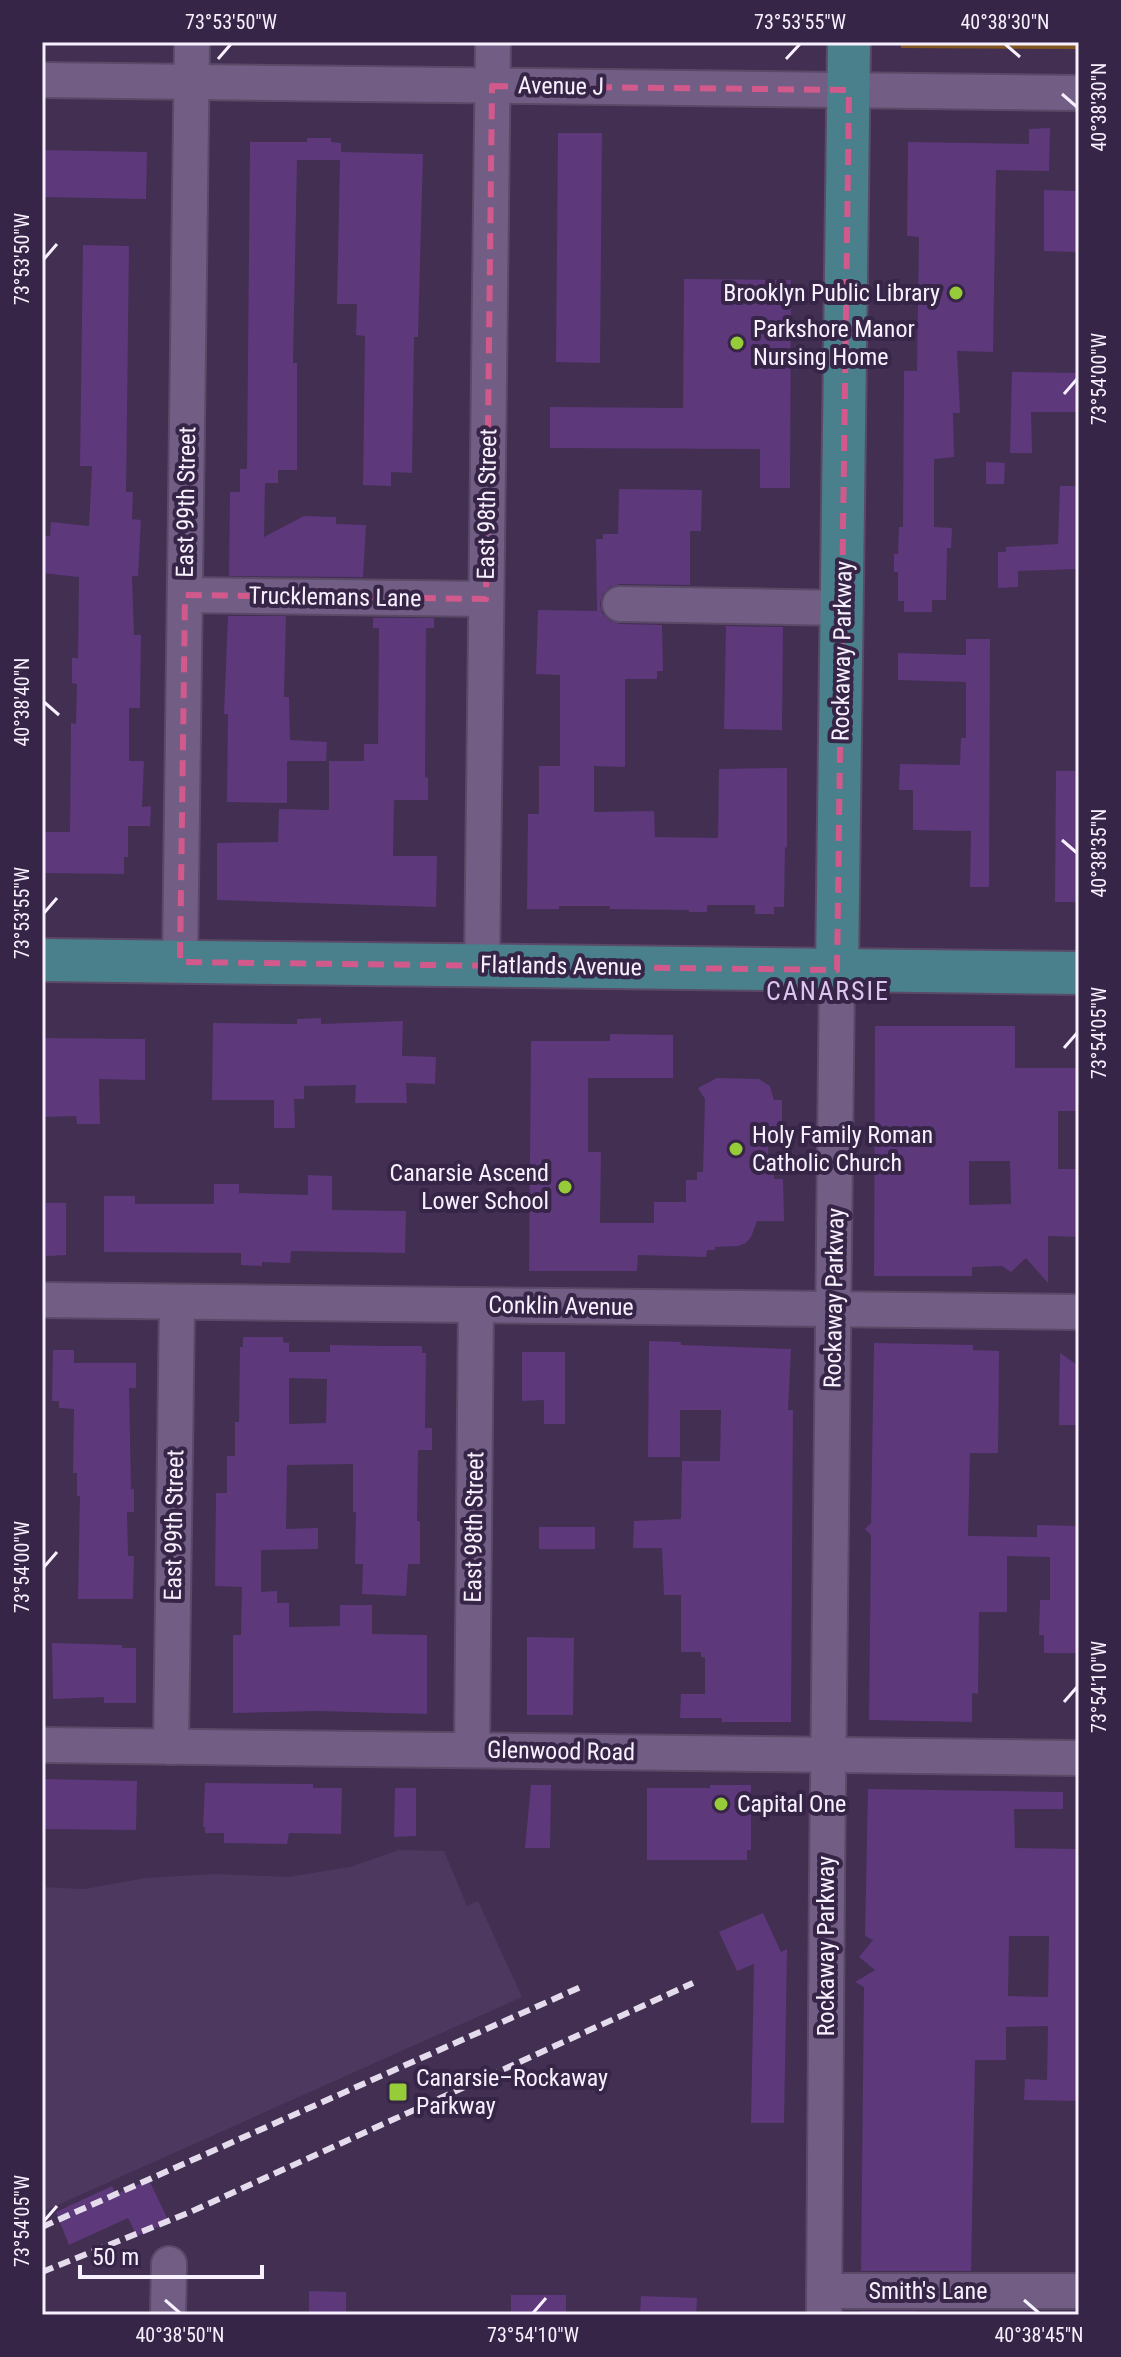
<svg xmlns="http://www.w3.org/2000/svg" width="1121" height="2357" viewBox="0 0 1121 2357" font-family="'Roboto Condensed',sans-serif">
<rect width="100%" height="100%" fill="#422f52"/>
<path fill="#4d3860" d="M399 1850 444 1851 467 1906 478 1901 522 1997 42 2212V1887L84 1889 146 1878 216 1874 288 1877 350 1867Z"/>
<path fill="#81551f" d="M901 42H1079V49L901 48Z"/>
<g fill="#5d387b" fill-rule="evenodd">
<path d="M1050 128 1049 171 996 170 993 352 957 351 960 413H953L954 457 934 459V527L952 528 951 548H947L946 600H932V612H904V601H898V572H894V554H898L899 527H903L904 371H917L919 237 907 236 908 142 1029 144V129Z"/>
<path d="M558 133H602L600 363 556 362Z"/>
<path d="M307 138H331V142L341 143V152L423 154 418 337H414L412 473 391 472V486L363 485 365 336 356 335 357 304H337L340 160H297L293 363H297V470H278V483H265L264 537 304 516 336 517V524L366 525 363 577 229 576 230 492H240V469H247L250 142H307Z"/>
<path d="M42 150 147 152 146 199 42 197Z"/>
<path d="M1044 190 1079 191V252L1044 251Z"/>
<path d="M83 245 129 246 126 492H133L132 519 141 520 138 576H132L134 635H141L140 708H129V761H144L142 807 151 806 150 826H128V857H124V874L42 873V832H70L71 723 76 724 77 684 72 683V658H78L79 577 42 573V560L44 536H50L51 522 89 526 92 466H80Z"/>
<path d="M684 279 791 280 790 488H760V449L550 448V407L683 408Z"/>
<path d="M1012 372 1079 373V412H1031L1032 453H1010Z"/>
<path d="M986 462 1005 463 1004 484H986Z"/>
<path d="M1060 486H1079V569L1018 571V587L998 588V552H1006V547L1058 544Z"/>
<path d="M619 489 702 490 701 531H690V585L620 584 610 587 603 594 600 603 602 613 610 621 620 624 662 625 663 671H657V679H625V767L594 766V812L654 811 655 837 718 838 719 769 787 768V848L785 847 784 907H774V914H755V905H707V912H689V910L610 909V906H559V909H527L528 814H539V766H560V675L536 674 538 610 597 611 596 539H603V534H618Z"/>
<path d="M228 616H286L284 697H289L290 740 327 742 326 761H287V803L227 802 228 714H224Z"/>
<path d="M373 618H434V628H426L425 777 428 778V800H394L393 856H437L436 907 217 900V843L278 842 279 809 329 810V761H364V744H378L379 628H373Z"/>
<path d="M726 626 783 627 782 730 724 729Z"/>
<path d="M966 639H990L989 887H970L971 831 913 830V790H899L900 764 960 765 961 738H966V682L898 680V653L966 655Z"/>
<path d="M1056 771H1079V902H1055Z"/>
<path d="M321 1018V1024L403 1021 402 1056 436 1057 435 1084 406 1083 407 1103H355L356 1085 304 1086V1099H294L295 1128H274V1100H212L213 1023 297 1024V1019Z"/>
<path d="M875 1026H1015V1068H1079V1111H1058V1169H1079V1237L1048 1236V1283L1026 1258 1011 1272 1002 1266 972 1267V1276H874ZM969 1161H1010L1011 1204 969 1205Z"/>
<path d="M610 1034 673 1035V1078H588V1152H601L600 1223H654V1202H686V1180H697V1172H703L705 1099 698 1088 717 1078 759 1079 770 1086 774 1100H782V1126L768 1127V1172L774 1171V1179H783L784 1221H757L751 1237 746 1243 738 1246 715 1247V1250H707L706 1257 638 1255 637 1271H529L531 1041H610Z"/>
<path d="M42 1038 145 1039V1080L99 1079 100 1124H77L76 1116 42 1117Z"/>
<path d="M308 1175 332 1176V1210L406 1211 405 1253 291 1251 290 1263 262 1262V1266L241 1265V1253L104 1252V1196H135V1204H214V1184H239V1193L308 1195Z"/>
<path d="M46 1203H66V1255L46 1256Z"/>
<path d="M243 1337H283V1342L289 1343V1352H330V1345L386 1346H422V1353H426L425 1428H432V1450H418L417 1521H420V1564H408L406 1596 362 1594 363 1564H355L356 1512H353V1464L287 1465 286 1529 318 1528V1549L261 1550V1592L277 1591V1603H289V1627L340 1626V1605H372V1634L427 1635V1714L317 1711 233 1713V1635H241L242 1587 215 1586 216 1493H227V1456H235V1422H239L240 1347H243ZM289 1378 327 1379 326 1423 289 1424Z"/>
<path d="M649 1341 681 1342V1345L791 1349 788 1410H793L791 1722H722V1718H680L681 1694H705V1657H701V1652H681V1595H664L662 1548H633L634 1521 681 1519 682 1461H720L721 1410H680V1457H648Z"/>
<path d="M874 1343 973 1345V1350L999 1351 998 1453H970L968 1536 1037 1537V1525L1079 1526V1653H1044V1635H1039L1040 1600H1050V1557L1007 1556V1612H979L978 1694 972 1693V1722L869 1720 871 1535 865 1529 871 1523Z"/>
<path d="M53 1350H74V1363H136V1388H129L131 1489H134V1512H127L128 1556H134L133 1599H78L80 1496H77V1473H73L74 1409 59 1408V1401H52Z"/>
<path d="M522 1352H565V1424H544V1400L522 1401Z"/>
<path d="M1060 1353 1079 1366V1425H1059Z"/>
<rect x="539" y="1527" width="56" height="22"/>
<path d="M527 1637 574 1638 573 1715H527Z"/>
<path d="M52 1643 122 1645V1648H136V1703H104V1697L53 1699Z"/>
<path d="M42 1779 137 1781 136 1830 42 1829Z"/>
<path d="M205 1783 313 1784V1788H342L341 1834 289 1833 287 1844 224 1843V1833H205V1827H203Z"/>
<path d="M531 1785H551L550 1848H525Z"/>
<path d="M710 1785H751V1850H747V1860H647V1788H710Z"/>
<path d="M395 1788H416V1836L394 1837Z"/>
<path d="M868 1789 1063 1792V1809H1014L1015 1848 1079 1849V2101L1024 2100 1025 2079 1047 2080 1048 2026 1006 2027V2060H975L971 2271H861L864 1987 855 1982 875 1970 859 1957 873 1940 865 1936ZM1009 1936H1049L1048 1997 1008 1996Z"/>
<path d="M763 1913 781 1952 787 1949 784 2123H751L754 1964 737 1971 719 1932Z"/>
<path d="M149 2180 169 2222 137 2236 128 2218 69 2245 56 2212 112 2186 116 2194Z"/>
<path d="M309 2291 346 2292V2315H309Z"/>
<rect x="511" y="2295" width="55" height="20"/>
<path d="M641 2296 697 2298 696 2315H640Z"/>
<rect x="860" y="2311" width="58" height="4"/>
</g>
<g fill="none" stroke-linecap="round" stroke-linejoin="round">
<g stroke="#5a4a67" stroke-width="38">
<g id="minor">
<path d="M42 80 1079 93"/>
<path d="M185 595 486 599"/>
<path d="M620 604 842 608"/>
<path d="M180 962 192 42"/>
<path d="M482 965 493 42"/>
<path d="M42 1300 1079 1312"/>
<path d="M42 1745 1079 1758"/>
<path d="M171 1747 177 1303"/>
<path d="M472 1750 476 1305"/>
<path d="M824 2291H1079"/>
<path d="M168 2315 169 2264"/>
<path d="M824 2315 827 1879 837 970"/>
</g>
</g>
<g stroke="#5a4a67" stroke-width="46">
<g id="major">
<path d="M42 960 1079 973"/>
<path d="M837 970 849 42"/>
</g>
</g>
<use href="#minor" stroke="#725e84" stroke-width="34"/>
<use href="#major" stroke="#49808b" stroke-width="42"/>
<g stroke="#e4dcec" stroke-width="6" stroke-dasharray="12 6" stroke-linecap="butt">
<path d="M42 2227 583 1986"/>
<path d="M42 2272 188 2213 693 1983"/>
</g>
</g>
<path fill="none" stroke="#d2598c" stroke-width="6" stroke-dasharray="16 10" stroke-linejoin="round" d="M492 86 849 90 837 970 180 962 185 595 486 599Z"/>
<path fill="none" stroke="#f7f0fe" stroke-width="3" d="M1005 44 1020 57M218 59 231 44M786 59 800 44M1062 94 1077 107M44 259 57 244M1064 394 1077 379M44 702 59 715M1062 840 1077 853M44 913 57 898M1064 1048 1077 1033M44 1567 57 1552M1064 1702 1077 1687M44 2221 57 2206M165 2300 180 2313M1024 2300 1039 2313M533 2313 546 2298"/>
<g fill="#96cc3a" stroke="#372547" stroke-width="3">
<circle cx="956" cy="293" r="8"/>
<circle cx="737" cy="343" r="8"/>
<circle cx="736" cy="1149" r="8"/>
<circle cx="565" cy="1187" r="8"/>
<circle cx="721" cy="1804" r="8"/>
<rect x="388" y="2082" width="20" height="20" rx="4"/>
</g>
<g text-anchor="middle" stroke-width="8" stroke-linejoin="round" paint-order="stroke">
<g font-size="24" fill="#f7f0fe" stroke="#372547">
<text transform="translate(561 86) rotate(1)" y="8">Avenue J</text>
<text transform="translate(186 502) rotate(-89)" y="8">East 99th Street</text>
<text transform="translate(487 504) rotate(-89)" y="8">East 98th Street</text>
<text transform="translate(335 597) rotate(1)" y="8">Trucklemans Lane</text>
<text transform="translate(842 651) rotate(-89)" y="8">Rockaway Parkway</text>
<text transform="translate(561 966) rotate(1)" y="8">Flatlands Avenue</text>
<text transform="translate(834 1298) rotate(-89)" y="8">Rockaway Parkway</text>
<text transform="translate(561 1306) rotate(1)" y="8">Conklin Avenue</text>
<text transform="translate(174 1525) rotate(-89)" y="8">East 99th Street</text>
<text transform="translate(474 1527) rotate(-89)" y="8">East 98th Street</text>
<text transform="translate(561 1751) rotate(1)" y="8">Glenwood Road</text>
<text transform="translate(826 1946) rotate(-90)" y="8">Rockaway Parkway</text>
<text x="928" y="2299">Smith's Lane</text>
</g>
<g font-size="24" fill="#f7f0fe" stroke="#372547" text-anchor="start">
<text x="940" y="301" text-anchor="end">Brooklyn Public Library</text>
<text x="753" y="337">Parkshore Manor<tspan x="753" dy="28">Nursing Home</tspan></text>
<text x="752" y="1143">Holy Family Roman<tspan x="752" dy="28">Catholic Church</tspan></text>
<text x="549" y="1181" text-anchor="end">Canarsie Ascend<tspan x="549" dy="28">Lower School</tspan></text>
<text x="737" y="1812">Capital One</text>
<text x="416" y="2086">Canarsie–Rockaway<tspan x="416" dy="28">Parkway</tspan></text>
</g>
<g font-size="26" letter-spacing="2" fill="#dcc6f1" stroke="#372547">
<text x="828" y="1000">CANARSIE</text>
</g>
</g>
<rect width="1121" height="2357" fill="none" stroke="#372547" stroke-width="88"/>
<path d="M80 2265v12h182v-12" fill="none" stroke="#f7f0fe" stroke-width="4"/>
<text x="92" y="2265" font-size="24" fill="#f7f0fe" stroke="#372547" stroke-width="6" paint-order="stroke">50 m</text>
<rect x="44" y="44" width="1033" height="2269" fill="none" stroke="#f7f0fe" stroke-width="3"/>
<g font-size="20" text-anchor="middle" fill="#f7f0fe">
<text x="231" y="29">73°53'50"W</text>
<text x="800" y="29">73°53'55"W</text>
<text x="1005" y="29">40°38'30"N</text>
<text transform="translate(1099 107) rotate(-90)" y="7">40°38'30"N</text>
<text transform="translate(22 259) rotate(-90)" y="7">73°53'50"W</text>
<text transform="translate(1099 379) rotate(-90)" y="7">73°54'00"W</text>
<text transform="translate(22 702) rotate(-90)" y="7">40°38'40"N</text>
<text transform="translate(1099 853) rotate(-90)" y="7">40°38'35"N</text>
<text transform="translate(22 913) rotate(-90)" y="7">73°53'55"W</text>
<text transform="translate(1099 1033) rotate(-90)" y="7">73°54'05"W</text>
<text transform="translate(22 1567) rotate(-90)" y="7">73°54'00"W</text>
<text transform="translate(1099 1687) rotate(-90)" y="7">73°54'10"W</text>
<text transform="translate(22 2221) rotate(-90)" y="7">73°54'05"W</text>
<text x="180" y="2342">40°38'50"N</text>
<text x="533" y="2342">73°54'10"W</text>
<text x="1039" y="2342">40°38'45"N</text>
</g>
</svg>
